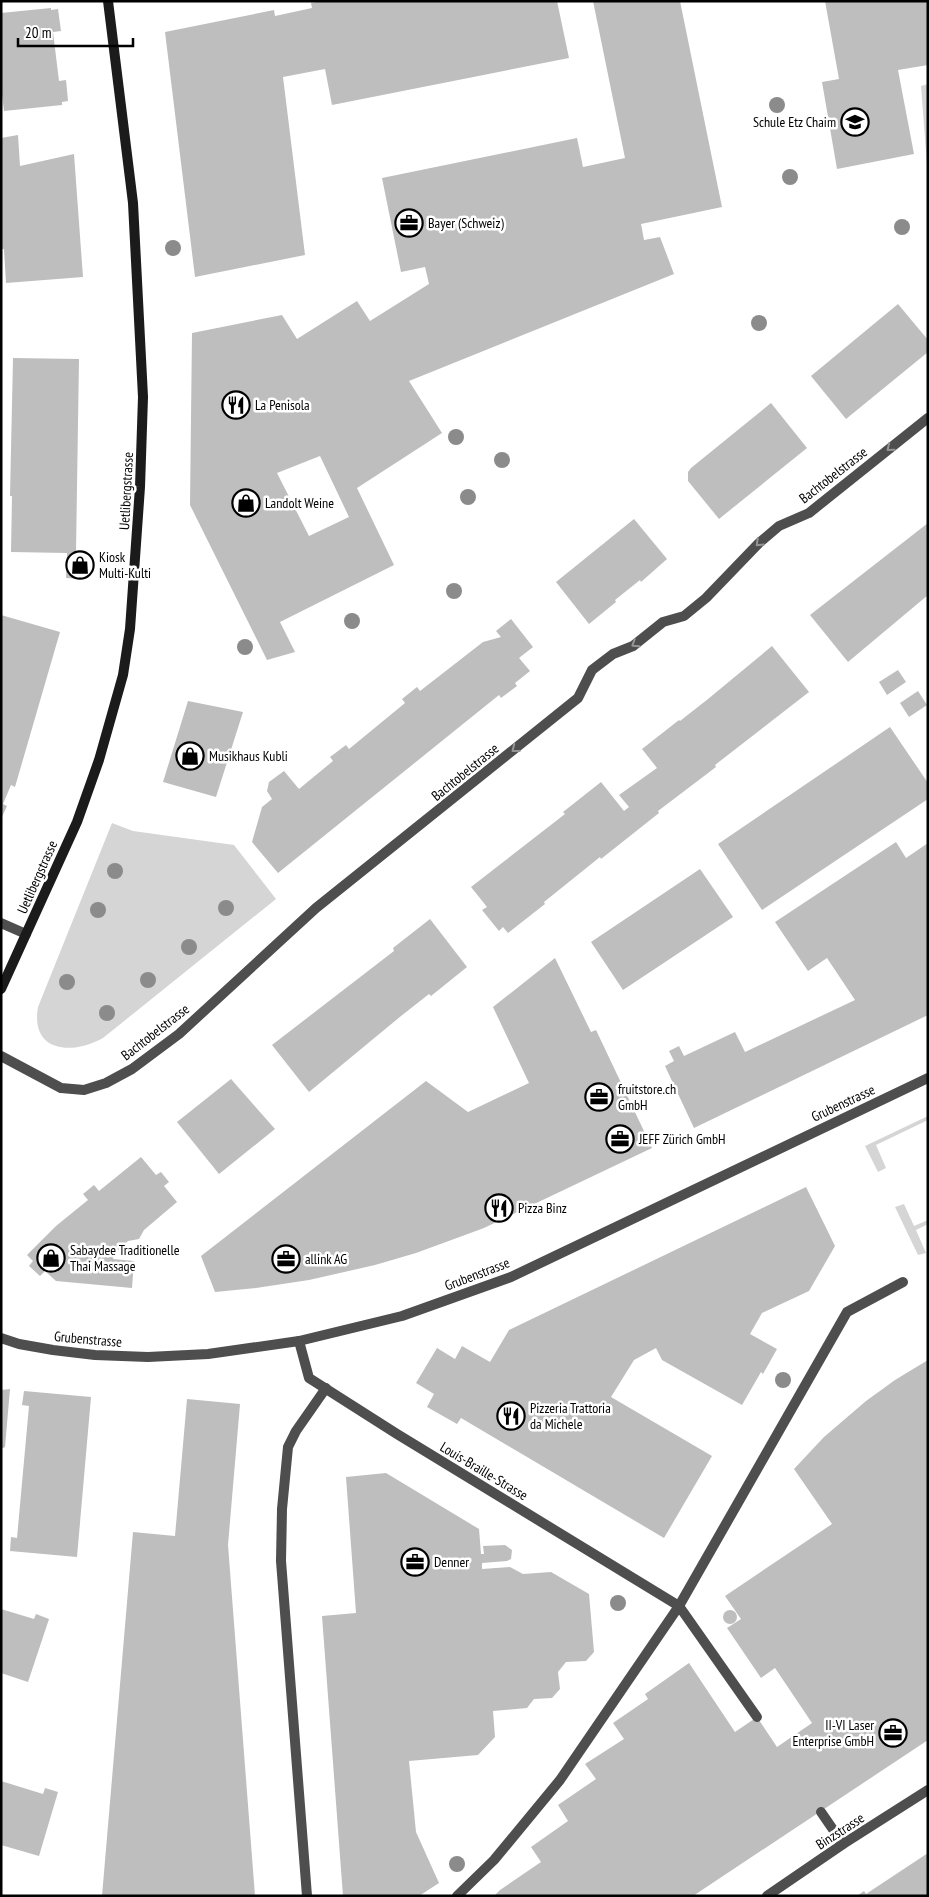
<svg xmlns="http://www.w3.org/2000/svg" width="929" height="1897" viewBox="0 0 929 1897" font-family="'PT Sans Narrow',sans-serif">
<rect width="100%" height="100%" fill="#fff"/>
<g fill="#d5d5d5">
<path d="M928 84V178L921 86Z"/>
<path d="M112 823 133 831 234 845 276 899 103 1038C73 1055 30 1053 38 1007Z"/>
<path d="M928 1116V1120L876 1145 886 1168 878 1172 865 1146Z"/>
<path d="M904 1204 914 1226 928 1220V1224L916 1230 926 1253 918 1255 895 1207Z"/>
</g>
<g fill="#bebebe" fill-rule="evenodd">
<path d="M321 1H557L569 58 332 105 325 69 283 77 305 255 195 277 165 32 274 10 275 16 312 8 311 3Z"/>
<path d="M593 1H680L722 207 641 224 644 240 660 237 674 274 409 381 442 433 357 488 394 565 280 622 295 652 267 660 190 505 192 333 282 315 297 339 357 301 370 321 429 284 425 267 401 272 382 178 577 138 583 167 625 158ZM320 456 349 517 309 536 277 473Z"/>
<path d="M825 1H928V65L898 70 914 154 837 169 822 82 839 79Z"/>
<path d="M51 8V10L58 9 61 31 53 32 59 81 66 80 68 101 62 102V105L4 111 1 85V13Z"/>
<path d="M18 135 20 166 74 154 83 277 6 283 4 249H1V138Z"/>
<path d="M898 304 928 340V352L846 419 811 376Z"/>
<path d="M13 358 79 359 76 552H83V579L66 578 67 553 11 552 12 496H10Z"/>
<path d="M771 403 807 448 719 519 688 481V472L691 468Z"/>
<path d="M634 519 667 559 641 582 640 580 615 600 616 602 589 624 556 582Z"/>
<path d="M928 523V595L848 662 810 615Z"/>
<path d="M1 615 60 632 15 787 11 785 3 804 7 806 1 819Z"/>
<path d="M511 619 533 647 519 658 530 671 515 683 517 686 501 698 499 695 278 873 252 842 262 807 272 799 267 791 269 782 284 771 299 789 333 761 330 757 346 745 349 749 405 703 402 699 417 687 420 691 483 642 501 637 496 631Z"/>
<path d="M772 646 809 692 715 765 716 767 658 811 659 813 601 859 600 857 544 902 545 904 508 933 503 927 499 931 482 910 487 907 471 887 565 814 563 812 601 782 624 811 629 807 619 795 657 768 642 749 679 720 680 721 708 699Z"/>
<path d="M898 670 906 682 887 695 879 682Z"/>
<path d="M918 691 927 705 909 717 900 703Z"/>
<path d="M188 701 243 712 216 797 163 782Z"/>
<path d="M890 727 928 783V799L762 910 718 844Z"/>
<path d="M896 842 906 858 928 843V1015L694 1128 665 1066 674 1061 669 1051 679 1046 684 1056 735 1032 745 1052 855 1000 827 958 808 971 775 922Z"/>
<path d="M700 869 733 917 623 990 591 942Z"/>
<path d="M430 919 467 967 431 996 429 994 401 1016 309 1092 272 1045 394 951 393 948Z"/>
<path d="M555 958 591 1032 596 1030 652 1148 484 1228 416 1253 375 1265 309 1280 256 1288 215 1292 201 1256 426 1081 468 1112 529 1083 493 1007Z"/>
<path d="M231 1079 275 1129 219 1174 177 1122Z"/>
<path d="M141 1157 156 1175 161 1172 169 1182 164 1186 177 1202 144 1230 139 1239 128 1241 114 1254 113 1259 134 1261 132 1288 56 1281 45 1271 40 1276 29 1266 33 1261 27 1255 56 1226 88 1200 83 1194 94 1185 99 1191Z"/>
<path d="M806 1187 835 1246 809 1291 762 1313 750 1334 777 1349 763 1374 761 1372 742 1405 662 1360 656 1348 634 1360 611 1397 712 1456 664 1538 461 1418 457 1424 427 1407 434 1394 416 1383 437 1348 455 1359 462 1346 490 1362 509 1330Z"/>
<path d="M928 1360V1740L693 1896H494L500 1890 541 1862 531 1847 568 1821 558 1805 596 1779 585 1764 624 1739 613 1723 648 1699 645 1694 689 1663 735 1732 757 1717 777 1747 812 1723 775 1668 761 1678 727 1628 741 1619 725 1596 832 1524 794 1469 824 1437 866 1401 895 1380Z"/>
<path d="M10 1389 5 1447 1 1449V1390Z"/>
<path d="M24 1391 91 1397 77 1557 10 1551 11 1537 17 1538 29 1406 22 1405Z"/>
<path d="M187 1399 240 1404 228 1545 255 1896H102L133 1532 175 1536Z"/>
<path d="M386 1473 479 1529 481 1554H484L483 1546 505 1545 512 1550 511 1559 507 1561 482 1563V1569L510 1567 523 1574 551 1572 589 1594 594 1652 586 1661 566 1662 558 1672 560 1689 552 1698 534 1699 527 1708 493 1711 495 1737 478 1755 409 1761 416 1832 439 1883 419 1896H343L322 1616 356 1613 346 1477Z"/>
<path d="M1 1609 34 1619 36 1614 49 1619 28 1682 1 1673Z"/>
<circle cx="730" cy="1617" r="7"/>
<path d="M1 1781 43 1794 45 1788 58 1792 39 1856 1 1845Z"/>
<path d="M928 1853V1896H857L864 1891 866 1894Z"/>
</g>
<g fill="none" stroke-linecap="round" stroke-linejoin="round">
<g stroke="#4e4e4e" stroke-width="10">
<path d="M1 923 26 934"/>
<path d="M679 1606 757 1717"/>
<path d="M821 1812 843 1844"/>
<path d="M457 1896 494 1860 560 1780 679 1606 847 1312 903 1282"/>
</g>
<g stroke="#4e4e4e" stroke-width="10">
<path d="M1 1056 61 1088 84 1090 106 1083 132 1069 179 1034 316 908 578 698 592 670 613 654 633 646 663 622 684 616 706 598 759 543 779 526 809 513 928 418"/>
<path d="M1 1338 19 1344 53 1350 95 1355 148 1357 208 1354 299 1341 402 1316 511 1277 928 1078"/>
<path d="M299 1341 309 1378 397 1434 679 1606"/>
<path d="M307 1896 281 1561 282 1509 288 1447 296 1431 326 1388"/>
<path d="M767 1896 843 1844 928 1790"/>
</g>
<path stroke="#1b1b1b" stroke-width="10" d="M1 989 77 822 99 760 123 675 130 629 140 487 143 397 133 203 108 1"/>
</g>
<g fill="#8b8b8b">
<circle cx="777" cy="105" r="8"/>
<circle cx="790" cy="177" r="8"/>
<circle cx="902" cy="227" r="8"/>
<circle cx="173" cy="248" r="8"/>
<circle cx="759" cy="323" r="8"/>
<circle cx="456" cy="437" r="8"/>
<circle cx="502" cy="460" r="8"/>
<circle cx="468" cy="497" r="8"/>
<circle cx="454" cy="591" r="8"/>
<circle cx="352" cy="621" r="8"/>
<circle cx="245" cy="647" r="8"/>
<circle cx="115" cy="871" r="8"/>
<circle cx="226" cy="908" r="8"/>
<circle cx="98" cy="910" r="8"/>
<circle cx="189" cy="947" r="8"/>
<circle cx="148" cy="980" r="8"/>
<circle cx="67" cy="982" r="8"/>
<circle cx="107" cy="1013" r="8"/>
<circle cx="783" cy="1380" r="8"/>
<circle cx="618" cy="1603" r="8"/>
<circle cx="457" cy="1864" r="8"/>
</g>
<defs><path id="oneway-chevron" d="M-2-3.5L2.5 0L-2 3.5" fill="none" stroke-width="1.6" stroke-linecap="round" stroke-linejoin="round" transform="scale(1.25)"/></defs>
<g stroke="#959595">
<use href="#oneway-chevron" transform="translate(890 448) rotate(141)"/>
<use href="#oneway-chevron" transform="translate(759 543) rotate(136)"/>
<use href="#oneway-chevron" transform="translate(635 644) rotate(147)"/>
<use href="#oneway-chevron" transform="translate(515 749) rotate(142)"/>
</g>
<defs>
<g id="school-ring" transform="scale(1.4375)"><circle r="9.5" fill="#fff" stroke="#000" stroke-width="1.5"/><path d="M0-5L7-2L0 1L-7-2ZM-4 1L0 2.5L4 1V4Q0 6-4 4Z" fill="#000"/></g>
<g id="office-ring" transform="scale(1.4375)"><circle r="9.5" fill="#fff" stroke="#000" stroke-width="1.5"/><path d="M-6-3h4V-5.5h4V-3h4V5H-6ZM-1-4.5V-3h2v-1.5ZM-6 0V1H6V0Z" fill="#000"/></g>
<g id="restaurant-ring" transform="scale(1.4375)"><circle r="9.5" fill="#fff" stroke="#000" stroke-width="1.5"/><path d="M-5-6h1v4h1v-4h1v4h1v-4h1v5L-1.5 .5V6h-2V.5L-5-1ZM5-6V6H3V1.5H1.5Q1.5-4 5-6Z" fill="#000"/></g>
<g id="shop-ring" transform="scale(1.4375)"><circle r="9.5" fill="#fff" stroke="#000" stroke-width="1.5"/><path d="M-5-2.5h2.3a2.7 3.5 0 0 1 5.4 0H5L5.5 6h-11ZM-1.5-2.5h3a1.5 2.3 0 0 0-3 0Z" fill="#000"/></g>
</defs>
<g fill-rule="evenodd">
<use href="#school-ring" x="855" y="122"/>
<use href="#office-ring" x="409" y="223"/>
<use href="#restaurant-ring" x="236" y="405"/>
<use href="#shop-ring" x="246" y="503"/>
<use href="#shop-ring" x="80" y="565"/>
<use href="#shop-ring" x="190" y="756"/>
<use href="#office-ring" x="599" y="1097"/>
<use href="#office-ring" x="620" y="1139"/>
<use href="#restaurant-ring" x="499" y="1208"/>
<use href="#shop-ring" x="51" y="1258"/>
<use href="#office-ring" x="286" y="1259"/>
<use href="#restaurant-ring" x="511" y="1416"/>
<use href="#office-ring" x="415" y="1562"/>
<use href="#office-ring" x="893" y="1733"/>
</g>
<g text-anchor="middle" stroke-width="5" stroke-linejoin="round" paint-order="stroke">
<g font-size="14" fill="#000" stroke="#fff" text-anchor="start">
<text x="836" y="127" text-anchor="end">Schule Etz Chaim</text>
<text x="428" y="228">Bayer (Schweiz)</text>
<text x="255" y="410">La Penisola</text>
<text x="265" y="508">Landolt Weine</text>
<text x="99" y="562">Kiosk<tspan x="99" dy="16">Multi-Kulti</tspan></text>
<text x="209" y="761">Musikhaus Kubli</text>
<text x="618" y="1094">fruitstore.ch<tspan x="618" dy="16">GmbH</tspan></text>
<text x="639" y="1144">JEFF Zürich GmbH</text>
<text x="518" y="1213">Pizza Binz</text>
<text x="70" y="1255">Sabaydee Traditionelle<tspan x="70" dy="16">Thai Massage</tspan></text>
<text x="305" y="1264">allink AG</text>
<text x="530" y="1413">Pizzeria Trattoria<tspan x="530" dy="16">da Michele</tspan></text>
<text x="434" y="1567">Denner</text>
<text x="874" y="1730" text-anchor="end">II-VI Laser<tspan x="874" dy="16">Enterprise GmbH</tspan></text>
</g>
<g font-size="14" fill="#000" stroke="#fff">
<text transform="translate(833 475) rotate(-38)" y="5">Bachtobelstrasse</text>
<text transform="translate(126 491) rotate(-87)" y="5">Uetlibergstrasse</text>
<text transform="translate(465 772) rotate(-39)" y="5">Bachtobelstrasse</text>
<text transform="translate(37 877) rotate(-66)" y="5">Uetlibergstrasse</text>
<text transform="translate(155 1032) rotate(-38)" y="5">Bachtobelstrasse</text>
<text transform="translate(843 1103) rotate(-25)" y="5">Grubenstrasse</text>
<text transform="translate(477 1274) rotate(-21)" y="5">Grubenstrasse</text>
<text transform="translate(88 1339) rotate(5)" y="5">Grubenstrasse</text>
<text transform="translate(484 1471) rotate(31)" y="5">Louis-Braille-Strasse</text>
<text transform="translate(840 1831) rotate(-33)" y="5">Binzstrasse</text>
</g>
</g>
<rect width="929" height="1897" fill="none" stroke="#000000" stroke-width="5"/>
<path d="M18 38v8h115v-8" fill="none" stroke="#000000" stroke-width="2.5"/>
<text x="25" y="38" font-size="15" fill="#000000" stroke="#ffffff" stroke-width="4" paint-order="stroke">20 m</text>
</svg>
